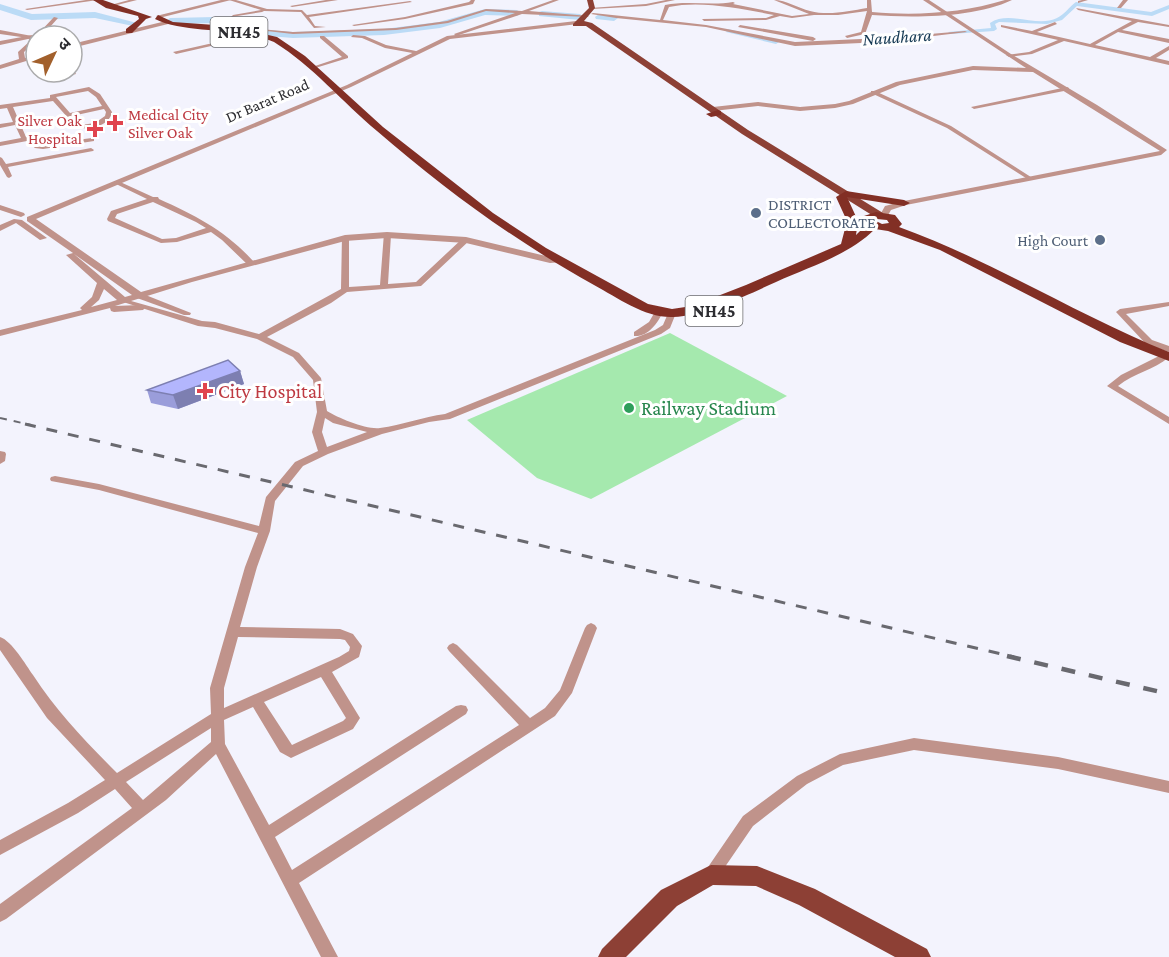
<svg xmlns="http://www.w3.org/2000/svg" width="1169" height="957" viewBox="0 0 1169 957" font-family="'Crimson Pro','Noto Sans Devanagari',serif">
<rect width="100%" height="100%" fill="#f3f3fd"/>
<path fill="#a5e9ae" d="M670 333 787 396 591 499 537 478 467 420Z"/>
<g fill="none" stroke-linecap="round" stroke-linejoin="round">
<g fill="#bbdbf6" fill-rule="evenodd">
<path d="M1076 2 1151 12 1169 5V9L1152 16 1077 6 1062 20 1047 24 999 22 995 24 997 29 994 31 951 34 948 32 991 28 990 23C1009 10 1037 28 1057 18 1064 15 1070 6 1076 2Z"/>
<path d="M728 29 778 41 779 42 776 44 726 32Z"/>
</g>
<g fill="#bbdbf6" fill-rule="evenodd">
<path d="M0 4 32 14 95 12 137 23 133 26 95 18 31 20 0 10Z"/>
<path d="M485 9 517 10 521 13 517 16 485 15 440 28 384 35 293 38 268 36 215 23 170 24 166 21 170 18 215 17 268 30 293 32 384 29 439 22Z"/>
<path d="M542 11 580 14 584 17 580 20 539 16V12Z"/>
<path d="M599 14 618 18 614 21 596 19 595 17Z"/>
</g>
<g fill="#c0938b" fill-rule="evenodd">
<path d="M86 0H98L27 10 25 9Z"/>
<path d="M129 0H137L109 7 107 6Z"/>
<path d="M229 0H236L267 9 302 10 307 15 410 1 412 2 309 17 315 26 326 27 314 28 301 12 264 11 262 12 231 17 233 15 261 10Z"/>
<path d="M326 0H338L292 7 290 6Z"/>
<path d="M471 0H475L473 4 405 19 354 26 352 25 405 17 469 2Z"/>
<path d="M553 0H559L529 11 589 16 587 17 522 14 456 36 454 34 515 13 486 11 448 23 396 30 293 34 258 30 260 29 293 32 396 28 447 21 486 9 522 11Z"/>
<path d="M666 0H675L646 6 592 9 590 8 646 4Z"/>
<path d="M774 0C786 0 798 8 810 11 829 16 849 11 867 8V0H871L872 12C917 16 962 13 1005 0H1012C974 18 913 18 872 15L865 34 847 38 845 36 861 32 867 11 838 15H814L792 18 780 16 766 20 704 21 702 19 766 18 774 15C742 9 701 0 669 7L663 20 706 25 795 42 883 38 965 31 967 32 883 42 795 46 706 27 616 18 591 14 593 13 660 20 665 5C688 0 710 6 733 2L735 3 733 4 792 16 809 14Z"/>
<path d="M1082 0H1088L1078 3V1Z"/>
<path d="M1123 0H1128L1121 8H1117Z"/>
<path d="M1076 8 1169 25V27L1138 22 1122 30 1169 39V43L1118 32 1095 45 1150 57 1169 46V50L1156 58 1169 61V65L1064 41 1032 54 1009 57 1006 55 1029 52 1058 40 1001 27V25L1032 31 1055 22 1057 24 1037 32 1090 44 1132 21 1078 10Z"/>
<path d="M54 17 58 18 42 36 0 45V41L38 34Z"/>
<path d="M740 25 813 37 816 39 813 41 738 27Z"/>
<path d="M253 34 255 36 176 54 173 52Z"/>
<path d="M353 35 365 36 386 45 421 52 418 54 385 48 362 38 351 37Z"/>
<path d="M320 36H324L348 56V58L312 69V67L342 57 320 38Z"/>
<path d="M74 71 76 74 58 78 48 72H55L59 74Z"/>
<path d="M89 87 100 94 112 112C109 127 90 129 77 128L53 101 13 107 26 137 30 138 39 145 92 138 94 139V141L43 149 35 148 27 141 0 146V142L21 138 15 125 0 128V124L13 122 7 108 0 109V105L50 98V95ZM88 91 96 97 102 106 70 113 56 97ZM104 109 106 112 105 116 95 123 81 125 72 116Z"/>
<path d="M1067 87 1069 88V90L974 109 971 107Z"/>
<path d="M871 91H875L951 126 1034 179 1029 180 947 128 871 93Z"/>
<path d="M91 148 94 150 93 151 8 167 12 176 9 178 7 177 0 165V157L2 158 6 164Z"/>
<path d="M114 181H118L153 197H158L159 199C197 216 226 231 255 263L251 265H248L222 240 211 232 177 242 161 243 108 221 107 219 111 211 147 199 114 183ZM153 202 196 222 206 228 176 238 162 239 115 218 117 214Z"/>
<path d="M384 233 391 235 388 284 416 282 463 238 470 240 421 286 347 292 331 303 267 337 299 353 321 378 327 411C338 418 367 430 380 428 402 425 423 417 445 414L655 330 663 325 669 311H675L676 313 670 328 661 334 450 419 429 422 382 434 328 454 303 466 275 501 270 531 257 567 240 627 340 629 353 634 362 646 359 657 332 672 360 718 353 729 291 758 280 752 253 707 224 720 225 744 269 825 456 706 461 705 466 706 468 710 466 714 275 837 292 870 519 725 449 651 447 648 449 645 453 643 457 645 530 718 545 708 560 690 585 628 587 625 591 623 595 625 597 628 572 693 555 716 299 883 338 957H321L216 754 166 800 6 919 0 922V904L132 808 115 789 78 813 0 855V840L68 803 105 780 47 718 0 650V637C12 641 26 665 33 675 57 712 85 741 117 773L211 714 210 688 245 567 258 533 99 490 51 481 50 479 51 477 55 476 99 484 259 526 266 497 295 462 318 451 312 432 317 412 313 380 293 357 257 339 215 328 198 326 120 301 124 299 202 321 215 322 259 334 341 289 342 236 349 238V287L380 285ZM325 418 333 423 367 432 327 447 322 432ZM238 637 340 639 345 640 350 647 349 651 339 657 224 708V688ZM321 677 346 718 343 721 292 745 264 702ZM211 728V742L143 800 126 782Z"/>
<path d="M137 294H143L191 313 190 315H184L137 298Z"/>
<path d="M1169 302V306L1126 314 1152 340 1169 346V352L1146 344 1116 312 1120 309Z"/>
<path d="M659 309 663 312C657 324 648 337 634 336V332L649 322 656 310Z"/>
<path d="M1165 353 1168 354 1169 357C1154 370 1134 373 1118 386L1169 417V424L1107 386 1121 375Z"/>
<path d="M0 451 5 452 6 454 5 461 0 464Z"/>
<path d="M914 738 1058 757 1169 781V793L1058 769 914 750 843 765 807 784 753 826 716 880 711 882 706 880 703 875 706 870 743 816 797 776 840 754Z"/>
</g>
<g fill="#c0938b" fill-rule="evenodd">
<path d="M221 0H231L159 18 156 16Z"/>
<path d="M923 0H929L1011 54 1097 105 1167 150 1161 155 906 205 891 210 887 217H884L880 215 885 206 904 201 1160 151 1033 72 973 70 900 85 853 104 835 108 800 111 758 106 713 111 710 109 713 107 758 102 800 107 835 104 849 101 896 82 973 66 1026 68Z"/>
<path d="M166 21 168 24 72 48V44Z"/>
<path d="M576 21 578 24 450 39 351 87 36 219 141 292 345 235 387 232 466 237 550 257 562 258V262L550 263 466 243 387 238 345 241 192 282 115 306 140 305 145 308 143 310 114 312 111 311 110 308 0 336V330L82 310 80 308 92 297 97 283 66 255 73 253 27 221V217L347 85 447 36ZM74 254 132 295 125 297ZM104 289 117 300 91 307 99 300Z"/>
<path d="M0 30 32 36 36 41 24 52 25 58 36 54V58L0 69V65L19 59 18 52 30 41 28 38 0 34Z"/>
<path d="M0 205 24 213 25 215 21 217 0 210Z"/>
<path d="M14 219 22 220 47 238 40 240 16 223 0 231V225Z"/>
</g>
<g fill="#8d4035" fill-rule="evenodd">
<path d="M587 0H593L595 8 584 21 592 23 748 130 883 213V217H875L742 134 586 26H573V24L589 8Z"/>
<path d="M711 865 757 866 815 889 927 949 931 957H895L799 905 756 886 713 885 677 906 626 957H598L602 949 661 890Z"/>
</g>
<g fill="#822f25" fill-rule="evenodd">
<path d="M93 0H103L152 17 146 19 132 33H126V29L139 19 138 16 106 8Z"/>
<path d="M158 15 173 22 229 26 277 37 305 56 383 127 493 213 546 248 648 304 672 309 692 306 746 285 841 244 847 221 836 197 846 191 904 200 910 203 904 206 847 197 858 221 856 235 866 225 862 221 864 216 876 212 895 215 902 224 899 227C993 261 1077 315 1169 352V361L1120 342 940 250 888 231 875 229C849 255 809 267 776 282 747 295 705 316 673 317 645 318 618 298 594 285 515 241 445 190 377 131 342 102 313 66 274 42 268 39 259 38 252 36 222 28 181 32 155 19ZM877 219 887 220 889 223 882 224 874 220Z"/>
<path d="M718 110 721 111V115L711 117 706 114Z"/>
</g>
<path stroke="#69696f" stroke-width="2" stroke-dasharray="7 7" stroke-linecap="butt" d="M0 418 31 425"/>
<path stroke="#69696f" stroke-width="3" stroke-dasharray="11 11" stroke-linecap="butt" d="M25 424 1014 657"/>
<path stroke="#69696f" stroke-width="4.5" stroke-dasharray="14 14" stroke-linecap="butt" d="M1007 656 1169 694"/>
</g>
<path fill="#9a9dda" d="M240 371 244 384 178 409 151 403 147 390Z"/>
<path fill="#7d7fb1" d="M240 371 244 384 178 409 173 395Z"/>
<path fill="#b3b6fd" stroke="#7d7fb1" stroke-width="1.5" d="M228 360 240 371 173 395 147 390Z"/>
<g fill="#e0444e" stroke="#fff" stroke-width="2">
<path d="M112 114h6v6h6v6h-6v6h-6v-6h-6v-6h6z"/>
<path d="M92 120h6v6h6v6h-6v6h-6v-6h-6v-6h6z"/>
<path d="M202 382h6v6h6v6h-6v6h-6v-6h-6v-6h6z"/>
</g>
<g fill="#5c6f8a" stroke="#fff" stroke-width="2">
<circle cx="756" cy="213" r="6"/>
<circle cx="1100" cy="240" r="6"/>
</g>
<circle fill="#2e9e5b" stroke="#fff" stroke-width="2" cx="629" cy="408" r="6"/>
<g text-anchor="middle" stroke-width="6" stroke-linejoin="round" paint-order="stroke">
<g font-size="16" fill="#2c2c30" stroke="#fff">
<text transform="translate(267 100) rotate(-23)" y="6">Dr Barat Road</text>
</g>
<g font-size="16" fill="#be3a42" stroke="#fff" text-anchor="start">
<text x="128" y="120">Medical City<tspan x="128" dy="18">Silver Oak</tspan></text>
<text x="82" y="126" text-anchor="end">Silver Oak<tspan x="82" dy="18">Hospital</tspan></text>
</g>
<g font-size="16" fill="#4e5e75" stroke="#fff" text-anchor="start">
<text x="768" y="210">DISTRICT<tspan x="768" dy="18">COLLECTORATE</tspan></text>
<text x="1088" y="246" text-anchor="end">High Court</text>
</g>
<g fill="#fff" stroke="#6b6b6e" stroke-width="1.5">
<rect x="210.5" y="17" width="57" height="30" rx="4.5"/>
<rect x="685.5" y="296" width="57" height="30" rx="4.5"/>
</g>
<g font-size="18" font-weight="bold" fill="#2c2c30">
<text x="239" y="38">NH45</text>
<text x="714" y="317">NH45</text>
</g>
<g font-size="18" font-style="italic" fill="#153953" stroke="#fff">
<text transform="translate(897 37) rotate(-4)" y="6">Naudhara</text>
</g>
<g font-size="20" fill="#be3a42" stroke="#fff" text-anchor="start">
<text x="218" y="398">City Hospital</text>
</g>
<g font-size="20" fill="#27864d" stroke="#fff" text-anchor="start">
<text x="641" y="415">Railway Stadium</text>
</g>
</g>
<g transform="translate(54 54) rotate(46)"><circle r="28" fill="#ffffff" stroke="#ababac" stroke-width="1.5"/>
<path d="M0-4.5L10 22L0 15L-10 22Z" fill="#a2602c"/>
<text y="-9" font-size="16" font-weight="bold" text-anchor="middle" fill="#2c2c30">उ</text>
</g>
</svg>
